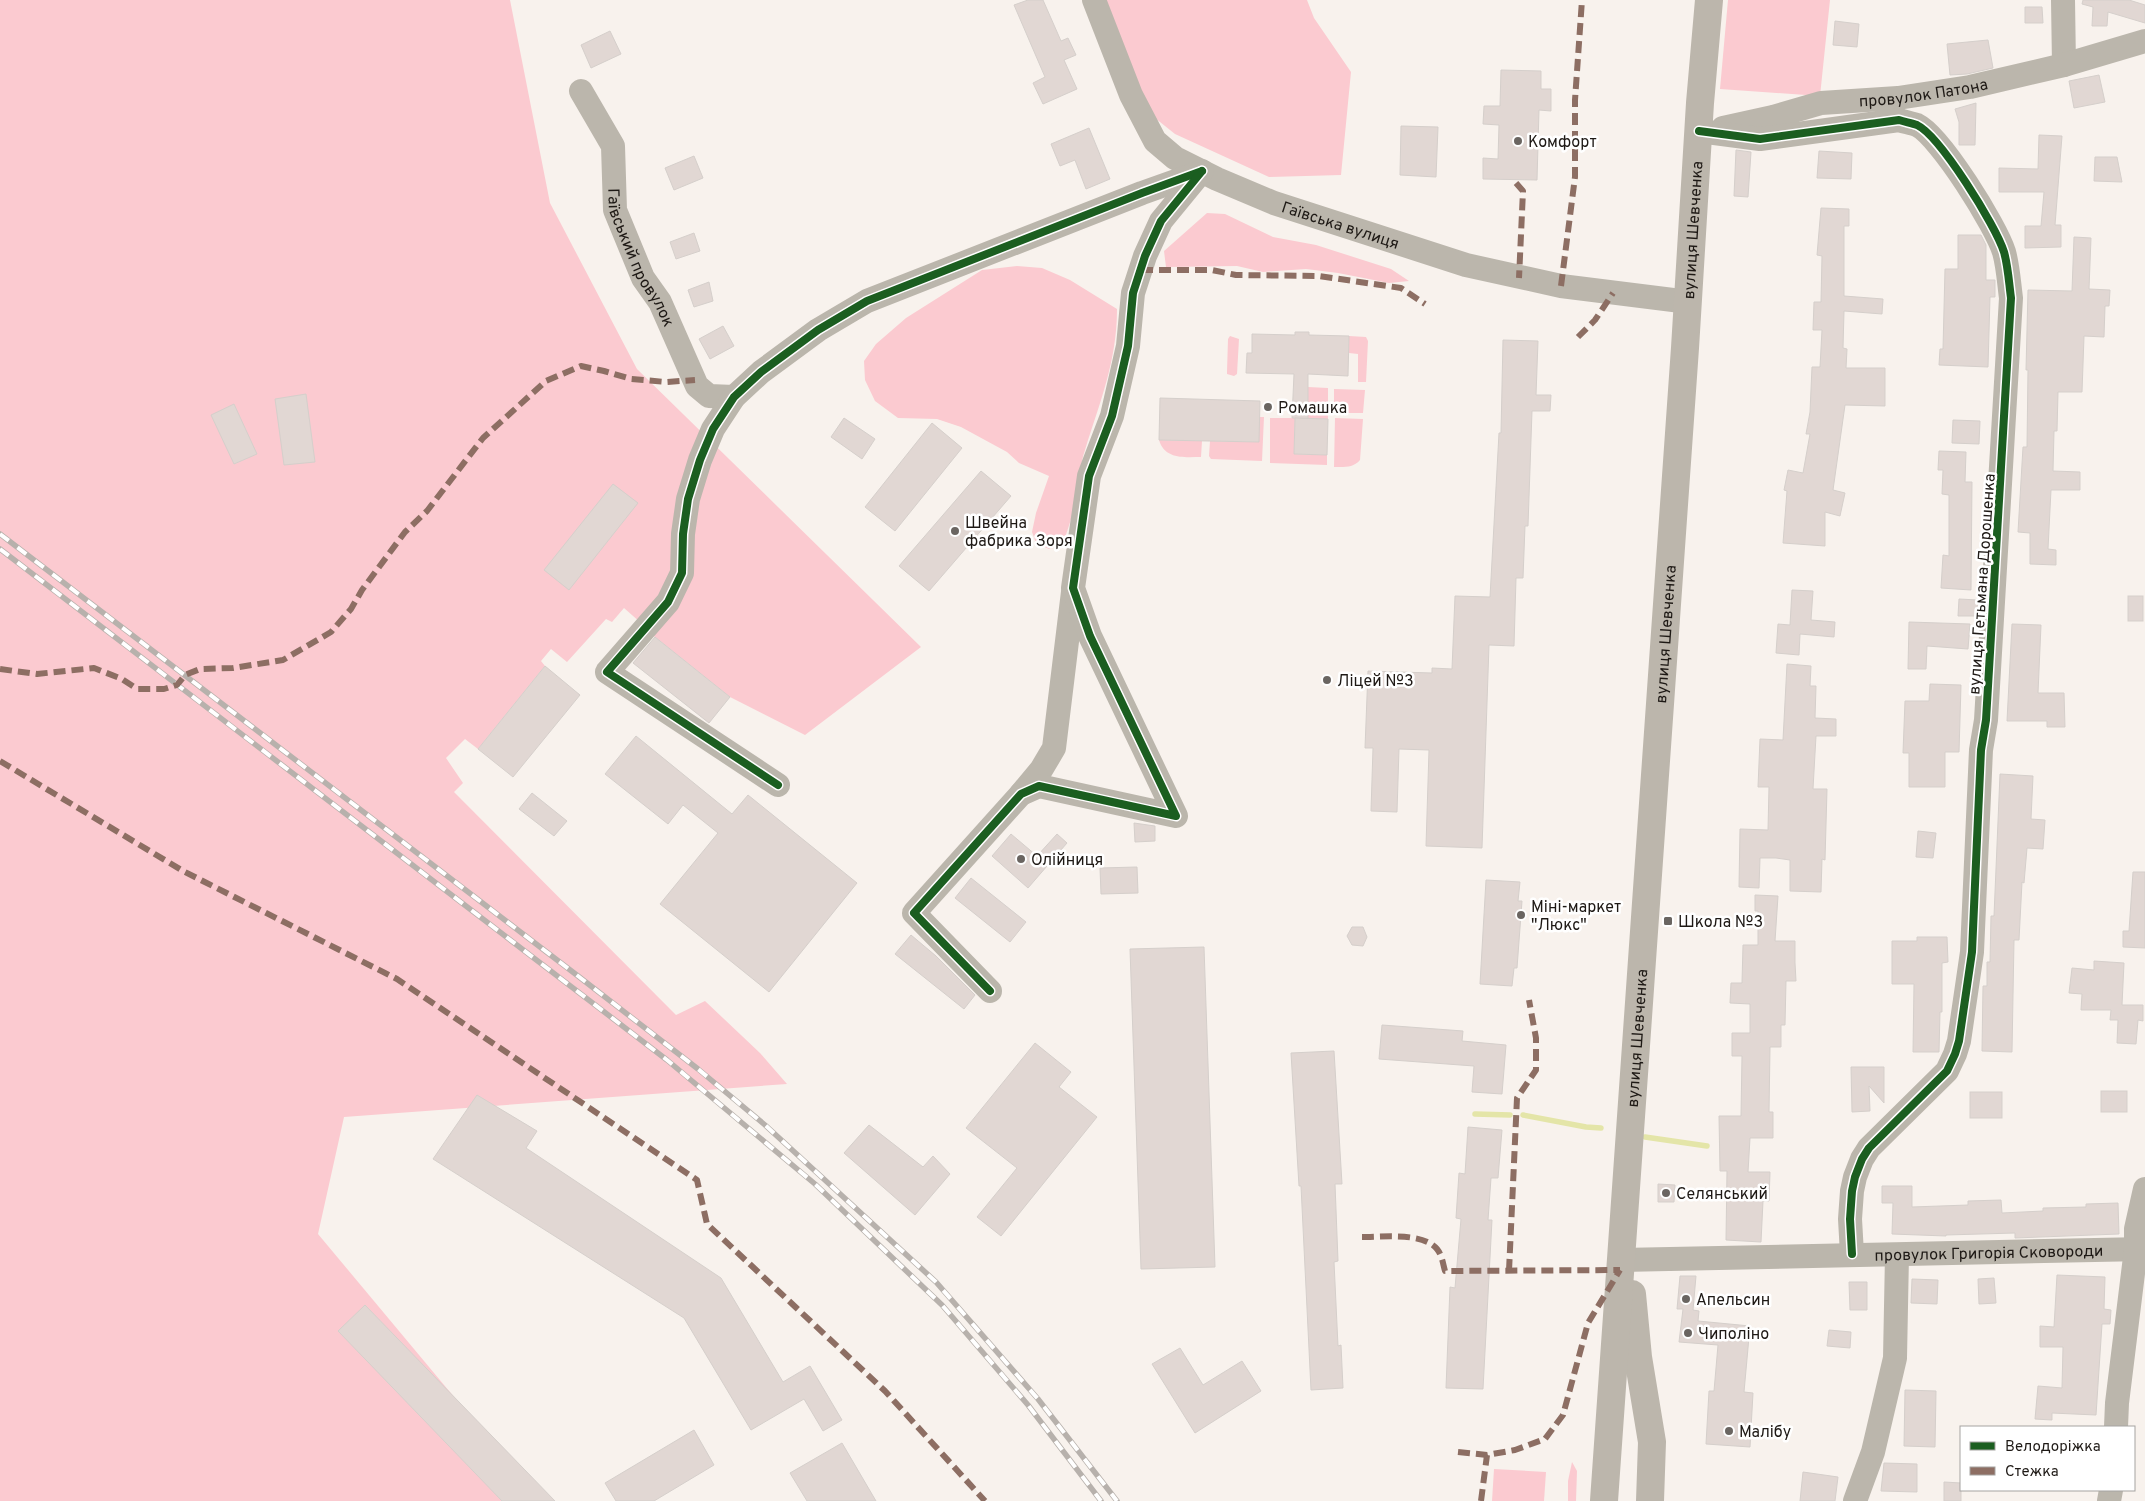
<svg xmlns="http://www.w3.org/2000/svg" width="2145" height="1501" viewBox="0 0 2145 1501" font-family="Overpass,sans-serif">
<rect width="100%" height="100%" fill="#f8f2ed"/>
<g fill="#fbcad0">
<path d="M0 0H510L550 203 637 369 921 647 805 735 730 697 640 625 641 623 624 608 612 622 606 619 567 662 551 649 541 661 545 666 478 749 465 739 446 758 463 783 454 792 676 1015 705 1001 760 1053 787 1084 344 1117 318 1234 541 1501H0Z"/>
<path d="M1104 0H1307L1314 18 1351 72 1341 175 1269 177 1175 134 1150 114Z"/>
<path d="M1728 0H1830L1820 96 1720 89Z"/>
<path d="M1207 213 1225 214 1273 237 1316 245 1391 269 1409 281 1389 283 1338 273 1306 269 1263 272 1237 266 1166 267 1164 251Z"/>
<path d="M1017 266 1042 268 1070 280 1117 309C1117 361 1100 402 1085 450 1080 464 1080 480 1077 495 1074 512 1068 529 1062 546L1049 549 1036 543 1032 532 1036 513 1049 476 1019 463 1007 452 961 427 937 419 898 418 875 401 865 380 864 361 876 344 906 318 982 270Z"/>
<path d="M1230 336 1239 339 1237 374 1234 376 1227 374V371L1228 339Z"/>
<path d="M1349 336 1366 337 1368 341 1366 382H1358V354L1349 353Z"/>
<path d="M1308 387 1328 388V419H1308Z"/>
<path d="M1334 389 1365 390 1363 413H1334Z"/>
<path d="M1259 417H1264L1262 461 1211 459 1209 456 1210 441 1258 442Z"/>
<path d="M1270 418H1295L1294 454 1327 455V465L1270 463Z"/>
<path d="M1335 418 1363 419 1360 460C1353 468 1345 467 1334 467Z"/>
<path d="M1159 440 1202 441 1201 457C1185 457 1165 460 1159 440Z"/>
<path d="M1572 1462 1577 1471 1576 1501H1568V1481Z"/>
<path d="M1494 1469 1546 1472 1544 1501H1492Z"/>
</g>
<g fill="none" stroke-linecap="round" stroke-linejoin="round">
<g stroke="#e4e5a8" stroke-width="5.5">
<path d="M1475 1114 1510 1115"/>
<path d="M1523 1115 1586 1127 1601 1128"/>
<path d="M1645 1137 1707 1146"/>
</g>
</g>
<g fill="#e1d7d3" stroke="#d5cfcb">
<path d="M1028 0H1043L1061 41 1068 38 1076 55 1064 60 1077 89 1043 104 1033 83 1045 77 1014 5Z"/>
<path d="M2083 0H2129L2145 5V23L2108 12 2107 26H2092L2093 7 2082 4Z"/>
<path d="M2025 7H2042L2043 23H2025Z"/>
<path d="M1835 21 1859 24 1857 47 1833 45Z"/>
<path d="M610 31 621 54 591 68 581 45Z"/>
<path d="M1988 40 1993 68 1967 74 1950 75 1947 44Z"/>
<path d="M1501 70 1541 71V89H1551V111L1539 110 1537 180 1483 179V158L1498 159 1499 125 1483 124 1484 106H1500Z"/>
<path d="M2099 75 2105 102 2074 108 2069 81Z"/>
<path d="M1976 103 1975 145H1959V122L1955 109Z"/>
<path d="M1401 126 1438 127 1436 177 1400 175Z"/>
<path d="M1089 128 1110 179 1086 189 1075 160 1060 166 1051 144Z"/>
<path d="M2039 135 2062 136 2055 225H2061V247L2025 248V226H2041L2044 192H1999V168L2038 169Z"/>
<path d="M1736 150 1751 152 1748 197 1734 196Z"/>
<path d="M1819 151 1852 153 1851 179 1817 178Z"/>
<path d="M694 156 703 178 674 190 665 168Z"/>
<path d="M2095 157H2117L2122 182 2094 181Z"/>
<path d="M1821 208 1849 209V226H1844V296L1883 299 1882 314 1844 311 1843 348 1847 349 1846 368H1885V406L1845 405 1833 490 1845 493 1840 516 1825 512V546L1783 543 1787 491 1784 490 1788 470 1803 473 1810 434H1806L1810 412 1812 367H1820L1822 330H1813L1814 302H1821L1822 256 1817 255Z"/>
<path d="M694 233 700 251 676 259 670 242Z"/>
<path d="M1958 235H1981L1986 245V280H1995V297H1990L1988 367 1939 365 1940 349H1943L1945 269H1958Z"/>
<path d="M2074 237 2091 238 2089 289 2110 290 2109 306H2105L2104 337 2084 336 2082 392H2058L2057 431H2054L2053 471 2080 472V490H2051L2048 549 2056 550V565L2030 564V533L2018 532 2023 447H2027L2028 370H2026L2028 290 2072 291Z"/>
<path d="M709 282 713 301 694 307 688 290Z"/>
<path d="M723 326 734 346 710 359 699 339Z"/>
<path d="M1295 332H1309V335L1349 336 1348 376 1308 374V419L1292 418 1294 374 1246 373 1247 353H1252V334L1295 335Z"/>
<path d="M1503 340 1538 341 1536 395H1551L1550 411H1532L1528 526H1525L1523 578H1516L1514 646 1489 645 1482 848 1426 846 1429 750 1399 749 1397 812 1371 811 1373 748H1365L1368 671 1432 673V668L1452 669 1455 596 1490 597 1499 433H1501Z"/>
<path d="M306 394 315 462 284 465 275 399Z"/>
<path d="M1160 398 1260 401 1259 442 1159 440Z"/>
<path d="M234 404 257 454 234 464 211 415Z"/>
<path d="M844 418 875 439 862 459 831 437Z"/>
<path d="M1295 418 1328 419 1327 455 1294 454Z"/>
<path d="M1953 420 1980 421 1979 444 1952 443Z"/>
<path d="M932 423 962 448 895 531 865 507Z"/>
<path d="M1939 451 1966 452 1965 482H1972L1971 590 1941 588 1943 555 1949 556V495L1942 494 1943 470H1938Z"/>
<path d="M981 471 1011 496 929 591 899 566Z"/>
<path d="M613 484 638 503 569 590 544 570Z"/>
<path d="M1792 590 1813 591 1811 620 1835 622 1834 637 1800 634 1799 655 1776 653 1778 624 1790 625Z"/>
<rect x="2128" y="596" width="15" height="25"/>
<path d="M1959 599 1978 600V616H1958Z"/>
<path d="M1909 622 1970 624 1968 649 1927 646 1926 669H1908Z"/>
<path d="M2012 624 2041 625 2038 693H2064L2065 727H2047V721H2007Z"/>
<path d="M655 637 730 697 709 723 633 663Z"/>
<path d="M1787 664 1811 666 1810 686H1816L1815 718 1836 719V736H1816L1813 789H1827L1825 860 1822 859 1821 892 1790 891V860L1776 858H1760L1759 888 1739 887 1740 829 1768 830 1769 787H1758L1760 739 1783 740Z"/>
<path d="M545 666 580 695 513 777 478 749Z"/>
<path d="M1930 684 1961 685 1959 752H1945V787H1909V753H1903L1905 701H1929Z"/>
<path d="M636 736 732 814 748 795 857 883 769 992 660 904 718 833 683 805 668 824 605 774Z"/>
<path d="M2000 774 2033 776 2031 819 2045 820 2043 849 2027 848 2024 883 2022 882 2019 940H2014L2012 1052 1982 1051 1983 986H1987V962H1990L1991 916H1994Z"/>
<path d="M532 793 567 821 554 836 519 809Z"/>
<path d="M1134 823 1155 826V841L1135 842Z"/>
<path d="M1918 831 1936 833 1933 858 1916 857Z"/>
<path d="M1011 834 1037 856 1057 834 1067 843 1028 888 992 856Z"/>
<path d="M1137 867 1138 893 1101 894 1100 868Z"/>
<path d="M2133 872H2145V948L2123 947V931H2129Z"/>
<path d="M971 878 1026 922 1010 942 955 898Z"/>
<path d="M1486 880 1520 882 1518 901H1522L1517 968H1514L1512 986 1480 984Z"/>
<path d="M1755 895 1778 896 1775 941H1795V963L1796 981H1786L1785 1025H1781V1047H1770L1769 1112H1773V1138H1750L1748 1172H1770L1769 1201H1763L1761 1242 1726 1240 1727 1171H1720L1719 1116H1741L1742 1056H1732V1033H1750V1004L1730 1003 1731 983H1742L1743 945H1758V911H1755Z"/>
<path d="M1352 927H1363L1367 937 1363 946 1352 945 1347 936Z"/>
<path d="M911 935 936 956 975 995 964 1009 895 954Z"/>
<path d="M1917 937H1947L1948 962 1942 963V1012H1940L1939 1052H1913L1914 984H1892V941H1917Z"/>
<path d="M1204 947 1215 1267 1141 1269 1130 949Z"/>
<path d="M2094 961 2124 963 2122 1005H2143V1021L2138 1020 2136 1044 2117 1043 2118 1020H2110L2111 1010H2081L2082 994 2069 993 2072 968 2094 970Z"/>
<path d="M1382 1025 1463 1031 1462 1041 1506 1045 1502 1094 1472 1092 1474 1066 1379 1059Z"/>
<path d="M1035 1043 1071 1072 1059 1087 1097 1117 1001 1236 977 1217 1017 1168 966 1128Z"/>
<path d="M1334 1051 1342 1184H1335L1338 1261 1334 1262 1338 1346 1341 1345 1343 1388 1311 1390 1301 1186H1299L1291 1053Z"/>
<path d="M1851 1067H1884V1103L1869 1086 1870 1111 1852 1112Z"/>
<rect x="2101" y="1091" width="26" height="21"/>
<rect x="1970" y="1092" width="32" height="26"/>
<path d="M477 1095 537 1131 526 1148 721 1278 783 1382 810 1366 842 1420 823 1431 804 1399 751 1430 684 1318 433 1159Z"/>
<path d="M869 1125 923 1167 933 1156 950 1174 915 1215 844 1153Z"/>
<path d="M1468 1127 1502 1130 1498 1178H1491L1488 1220H1492L1483 1389 1446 1388 1450 1287 1455 1288 1461 1219 1456 1218 1459 1173 1465 1174Z"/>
<path d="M1658 1184 1675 1185 1674 1202H1658Z"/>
<path d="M1882 1186H1912V1207L1968 1205V1201L2001 1200 2002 1213 2043 1211V1208L2086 1207V1204L2118 1203 2119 1234 2015 1238V1233L1946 1235V1236L1892 1234 1893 1203H1882Z"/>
<path d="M2057 1275 2105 1277 2104 1309 2111 1310 2110 1324H2102L2096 1415 2052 1413V1420L2035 1419 2038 1386 2062 1388 2063 1347H2040V1326L2054 1327Z"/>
<path d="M1680 1276H1696L1693 1310 1699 1311 1698 1321 1750 1326 1744 1392 1753 1393 1750 1447 1706 1444 1709 1391H1714L1718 1345 1679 1342 1683 1309H1677Z"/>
<path d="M1994 1278 1996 1303 1979 1304 1978 1279Z"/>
<path d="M1912 1279 1938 1280 1937 1304 1911 1303Z"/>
<path d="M1849 1282H1867V1310H1850Z"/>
<path d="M365 1305 555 1501H502L338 1331Z"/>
<path d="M1829 1330 1851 1332 1850 1348 1827 1346Z"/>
<path d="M1180 1348 1203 1385 1242 1361 1261 1391 1195 1433 1152 1364Z"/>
<path d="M1905 1390 1936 1391 1935 1447 1904 1446Z"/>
<path d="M694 1430 714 1465 654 1501H616L605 1483Z"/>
<path d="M842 1443 876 1501H807L790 1473Z"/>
<path d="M1884 1463 1917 1464V1492L1881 1491Z"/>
<path d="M1803 1472 1838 1477 1835 1501H1800Z"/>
<path d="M1944 1482 1961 1483V1501H1944Z"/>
</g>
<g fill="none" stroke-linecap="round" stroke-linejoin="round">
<g stroke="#bbb6ac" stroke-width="24">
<path id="s1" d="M1094 0 1131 95 1155 141 1175 158 1217 179 1274 203 1466 265 1561 286 1689 302"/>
<path d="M2063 0 2064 65"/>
<path id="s2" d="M581 91 613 146 615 210 643 278 660 302 697 386 709 396 734 397"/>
<path id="s3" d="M1723 128 1773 117 1821 103 1898 98 1970 87 2064 65 2145 41"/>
<path d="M1699 131 1760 139 1899 120C1905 122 1912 123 1917 125 1940 136 1996 226 2004 252 2008 266 2009 283 2011 298L1986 720 1981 750 1972 952 1959 1041 1955 1054 1947 1071 1869 1148 1862 1159 1855 1177 1852 1191 1850 1219 1852 1254"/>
<path d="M778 785 607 672 668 602 682 573 683 534 688 499 700 460 713 429 734 397 761 372 818 330 867 301 1142 193 1201 172"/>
<path d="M1021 794 1041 770 1054 748 1073 592"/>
<path d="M990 991 914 913 1021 794 1039 786 1176 816 1090 636 1073 588 1089 476 1112 416 1128 346 1133 293 1145 256 1161 221 1202 171"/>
<path id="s4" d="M1621 1260 2145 1249"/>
<path d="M2116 1427 2117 1403 2136 1249V1229L2145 1189"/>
<path d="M1855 1501 1873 1452 1895 1358 1897 1255"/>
<path d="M2109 1501 2111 1490"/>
</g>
<g stroke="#bcb6ac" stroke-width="28">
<path d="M1632 1294 1638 1357 1652 1442 1650 1501"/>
<path id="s5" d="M1604 1501 1685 348 1700 103 1709 0"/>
</g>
<g stroke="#b7b1ac" stroke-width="5.5">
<g id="rail">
<path d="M0 534 578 976 698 1069 765 1125 936 1282 1038 1399 1117 1501"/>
<path d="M0 549 667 1060 815 1184 942 1305 1028 1405 1101 1501"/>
</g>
</g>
<use href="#rail" stroke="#fff" stroke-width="4" stroke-dasharray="11" stroke-linecap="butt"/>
<g stroke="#8d6e63" stroke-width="6" stroke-dasharray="12 6" stroke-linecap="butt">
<path d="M1516 183 1523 191 1519 278"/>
<path d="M1141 270H1212L1236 275 1319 276 1401 288 1425 304"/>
<path d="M1561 286 1575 177V100L1582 0"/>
<path d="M1578 337 1595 320 1613 293"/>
<path d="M0 669 37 674 94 668 122 679 137 689H164L177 685 185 675 200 669 233 668 283 660 331 632 351 609 362 590 405 532 427 511 483 438 546 381 581 366 604 371 631 379 666 382 695 380"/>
<path d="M0 761 183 871 397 979 697 1180 707 1224 885 1391 985 1501"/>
<path d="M1362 1237C1383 1237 1423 1232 1437 1249 1442 1255 1443 1264 1445 1271L1620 1270"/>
<path d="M1509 1271 1517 1098 1536 1070V1038L1529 1000"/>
<path d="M1458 1452 1487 1455 1515 1450 1545 1439 1563 1415 1588 1323 1620 1270"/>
<path d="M1481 1501 1487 1455"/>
</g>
<g stroke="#fff" stroke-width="11">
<g id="cycleway">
<path d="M1699 131 1760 139 1899 120C1905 122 1912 123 1917 125 1940 136 1996 226 2004 252 2008 266 2009 283 2011 298L1986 720 1981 750 1972 952 1959 1041 1955 1054 1947 1071 1869 1148 1862 1159 1855 1177 1852 1191 1850 1219 1852 1254"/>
<path d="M778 785 607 672 668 602 682 573 683 534 688 499 700 460 713 429 734 397 761 372 818 330 867 301 1142 193 1202 171"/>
<path d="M990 991 914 913 1021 794 1039 786 1176 816 1090 636 1073 588 1089 476 1112 416 1128 346 1133 293 1145 256 1161 221 1202 171"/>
</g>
</g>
<use href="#cycleway" stroke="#1b5e20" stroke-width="8"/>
</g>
<g fill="#6a6561" stroke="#fff" stroke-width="2">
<circle cx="1518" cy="141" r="5"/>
<circle cx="1268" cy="407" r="5"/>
<circle cx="955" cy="531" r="5"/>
<circle cx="1327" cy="680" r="5"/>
<circle cx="1021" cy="859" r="5"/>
<circle cx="1521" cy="915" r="5"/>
<rect x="1663" y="916" width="10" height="10" rx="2.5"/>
<circle cx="1666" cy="1193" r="5"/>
<circle cx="1686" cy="1299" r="5"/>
<circle cx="1688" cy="1333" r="5"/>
<circle cx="1729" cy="1431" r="5"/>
</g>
<g text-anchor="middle" stroke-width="5" stroke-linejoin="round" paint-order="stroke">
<g font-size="16" fill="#1e1915" stroke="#fff">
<text dy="6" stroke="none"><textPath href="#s3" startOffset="204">провулок Патона</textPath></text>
<text dy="6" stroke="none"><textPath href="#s1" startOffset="359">Гаївська вулиця</textPath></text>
<text dy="6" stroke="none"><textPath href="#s5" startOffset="1274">вулиця Шевченка</textPath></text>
<text dy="6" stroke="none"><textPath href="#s2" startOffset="181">Гаївський провулок</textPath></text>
<text transform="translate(1981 584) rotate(-86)" y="6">вулиця Гетьмана Дорошенка</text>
<text dy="6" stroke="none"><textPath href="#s5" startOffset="869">вулиця Шевченка</textPath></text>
<text dy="6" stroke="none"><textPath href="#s5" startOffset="464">вулиця Шевченка</textPath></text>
<text dy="6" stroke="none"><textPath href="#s4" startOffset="368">провулок Григорія Сковороди</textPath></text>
</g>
<g font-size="16" fill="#1e1915" stroke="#fff" text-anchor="start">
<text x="1528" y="147">Комфорт</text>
<text x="1278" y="413">Ромашка</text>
<text x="965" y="528">Швейна<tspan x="965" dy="18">фабрика Зоря</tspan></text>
<text x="1337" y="686">Ліцей №3</text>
<text x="1031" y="865">Олійниця</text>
<text x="1531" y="912">Міні-маркет<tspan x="1531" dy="18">"Люкс"</tspan></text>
<text x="1678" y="927">Школа №3</text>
<text x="1676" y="1199">Селянський</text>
<text x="1696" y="1305">Апельсин</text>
<text x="1698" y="1339">Чиполіно</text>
<text x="1739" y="1437">Малібу</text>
</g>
</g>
<rect x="1960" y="1426" width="175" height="65" fill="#ffffff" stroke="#a5a3a1"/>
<rect x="1970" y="1442" width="25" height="8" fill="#1b5e20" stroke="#a5a3a1"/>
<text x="2005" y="1451" font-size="15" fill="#1e1915">Велодоріжка</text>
<rect x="1970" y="1467" width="25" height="8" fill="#8d6e63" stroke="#a5a3a1"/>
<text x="2005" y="1476" font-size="15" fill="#1e1915">Стежка</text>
</svg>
